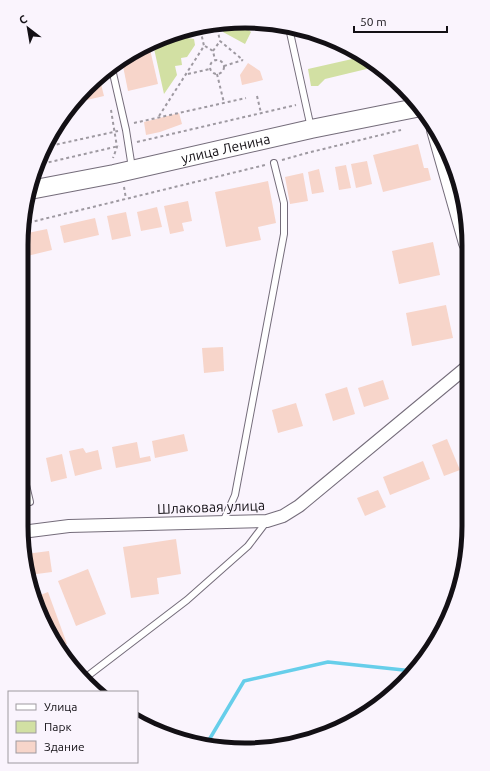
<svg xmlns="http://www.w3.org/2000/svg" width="490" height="771" viewBox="0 0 490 771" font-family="Ubuntu,sans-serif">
<rect width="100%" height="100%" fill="#faf4fd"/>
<g fill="#d2e0a3">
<path d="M229 24 248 25 246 28 251 32 245 44 223 32V29Z"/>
<path d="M184 34 187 38 194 39 195 45 187 57 181 58 182 65 175 66 177 75 164 94 153 44Z"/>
<path d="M361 57 379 66 325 79 318 86H311L308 69Z"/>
</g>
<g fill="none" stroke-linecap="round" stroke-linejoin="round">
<path stroke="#66ceea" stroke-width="3.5" d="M206 745 244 681 328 662 413 671"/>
</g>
<g fill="#f7d5ca">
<path d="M149 45 158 84 128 91 122 61 133 51Z"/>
<path d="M248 63 260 71 263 80 242 85 240 75Z"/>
<path d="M100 80 104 96 74 103 94 85Z"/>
<path d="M179 113 182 124 160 132 146 135 144 122Z"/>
<path d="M418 144 424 168H428L431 180 383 192 373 155Z"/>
<path d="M367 161 372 184 356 188 351 164Z"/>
<path d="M346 165 351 188 339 190 335 167Z"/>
<path d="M319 169 324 192 312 194 308 172Z"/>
<path d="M303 173 308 201 290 204 285 177Z"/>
<path d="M268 181 276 223 258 227 261 240 226 247 215 192Z"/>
<path d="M188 201 192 221 182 223 184 231 170 234 164 206Z"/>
<path d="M157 207 162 227 141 231 137 212Z"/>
<path d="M126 212 131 236 112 240 107 216Z"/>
<path d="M95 218 99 235 64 243 60 226Z"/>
<path d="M47 229 52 250 23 257V234Z"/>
<path d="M433 242 440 275 399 284 392 251Z"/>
<path d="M446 305 453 338 412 346 406 313Z"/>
<path d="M223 347 224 371 204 373 202 348Z"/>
<path d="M383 380 389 399 364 407 358 388Z"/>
<path d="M347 387 355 414 333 421 325 394Z"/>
<path d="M296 403 303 426 278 433 272 410Z"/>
<path d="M184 434 188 451 155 458 152 441Z"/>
<path d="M447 439 460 470 444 476 432 445Z"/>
<path d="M137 442 140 458 150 456 151 461 116 468 112 447Z"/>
<path d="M83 448 86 453 98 450 102 469 75 476 69 451Z"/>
<path d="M62 454 67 478 51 482 46 458Z"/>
<path d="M423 461 430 479 390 495 383 477Z"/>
<path d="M378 490 386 507 365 516 357 498Z"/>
<path d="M176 539 181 574 157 578 159 594 131 598 123 547Z"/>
<path d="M49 551 52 572 29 575 26 554Z"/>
<path d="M88 569 106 614 76 626 58 581Z"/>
<path d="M48 592 67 644 57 647 33 598Z"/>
</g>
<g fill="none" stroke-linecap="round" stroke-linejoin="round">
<g stroke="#746c7a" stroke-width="8">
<g id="lane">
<path d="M289 28 311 128"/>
<path d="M112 69 126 130 132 168"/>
<path d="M21 464 30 502"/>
<path d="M223 522 235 495 284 234V203L274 163"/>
<path d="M85 678 187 600 248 546 267 521"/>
</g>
</g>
<g stroke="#746c7a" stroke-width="14">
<path id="street" d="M22 532 69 526 267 521 283 516 299 506 468 366"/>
</g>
<g stroke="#746c7a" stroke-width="20">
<g id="secondary">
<path d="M436 130 468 243"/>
<path id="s1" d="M30 190 114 174 311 129 421 107"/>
</g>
</g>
<g stroke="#9e99a1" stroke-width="2" stroke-dasharray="3 3" stroke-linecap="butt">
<path d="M216 23 220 41 243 60"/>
<path d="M205 46 213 51 215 60"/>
<path d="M213 51 220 41"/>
<circle cx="217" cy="67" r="7"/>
<path d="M224 66 243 60"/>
<path d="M188 74 210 69"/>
<path d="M217 74 224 103"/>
<path d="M257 96 261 113"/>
<path d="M111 110 117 147 113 158"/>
<path d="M159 116 204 46 200 28"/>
<path d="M134 123 246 98"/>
<path d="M137 142 296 105"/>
<path d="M45 147 118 131"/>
<path d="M282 160 307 153 401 130"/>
<path d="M37 165 119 146"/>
<path d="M124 187 126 199"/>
<path d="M23 224 265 165"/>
</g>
<use href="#lane" stroke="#fff" stroke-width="6"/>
<use href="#street" stroke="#fff" stroke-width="12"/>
<use href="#secondary" stroke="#fff" stroke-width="18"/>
</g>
<g text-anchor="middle" stroke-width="3" stroke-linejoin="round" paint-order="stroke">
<g font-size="14" fill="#131015" stroke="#faf4fd">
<text dy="5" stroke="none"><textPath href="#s1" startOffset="200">улица Ленина</textPath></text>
<text transform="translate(211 507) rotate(-2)" y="5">Шлаковая улица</text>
</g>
</g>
<path d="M0 0H490V771H0ZM245 28H245A217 217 0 0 1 462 245V526A217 217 0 0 1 245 743H245A217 217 0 0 1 28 526V245A217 217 0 0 1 245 28Z" fill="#faf4fd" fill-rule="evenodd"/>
<path fill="none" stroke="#131015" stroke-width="5" d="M245 28H245A217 217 0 0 1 462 245V526A217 217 0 0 1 245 743H245A217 217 0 0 1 28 526V245A217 217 0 0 1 245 28Z"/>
<rect x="8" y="691" width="130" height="72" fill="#faf4fd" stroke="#9e99a0"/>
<rect x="16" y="704" width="20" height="6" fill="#ffffff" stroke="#9e99a0"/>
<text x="44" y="711" font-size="12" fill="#131015">Улица</text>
<rect x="16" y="721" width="20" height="12" fill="#d2e0a3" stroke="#9e99a0"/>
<text x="44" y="731" font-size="12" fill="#131015">Парк</text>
<rect x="16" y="741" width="20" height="12" fill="#f7d5ca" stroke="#9e99a0"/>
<text x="44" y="751" font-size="12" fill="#131015">Здание</text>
<g transform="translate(28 28) rotate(329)" stroke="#faf4fd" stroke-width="3" paint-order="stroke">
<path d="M0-3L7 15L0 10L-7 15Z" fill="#131015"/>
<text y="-6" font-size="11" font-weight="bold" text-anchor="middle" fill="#131015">С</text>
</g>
<path d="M354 26v6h93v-6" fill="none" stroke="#131015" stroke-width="2"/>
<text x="360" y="26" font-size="12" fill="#131015" stroke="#faf4fd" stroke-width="3" paint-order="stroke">50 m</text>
</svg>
